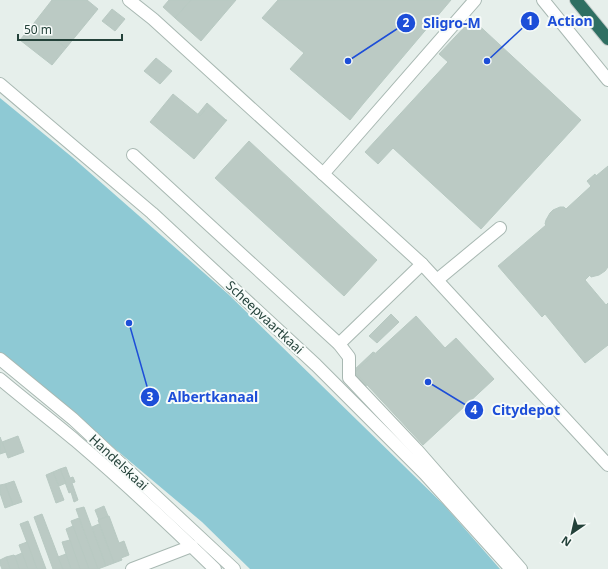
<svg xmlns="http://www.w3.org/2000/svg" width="608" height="569" viewBox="0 0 608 569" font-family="'Noto Sans',sans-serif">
<rect width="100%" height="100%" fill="#e6efeb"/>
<path fill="#8ec9d4" d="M0 98 72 157 228 294 444 505 500 569H250L202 522 0 352Z"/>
<g fill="#bbcac4" stroke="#b8c9c2">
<path d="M52 0H87L98 9 66 48 34 23Z"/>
<path d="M169 0H191L175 18 163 7Z"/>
<path d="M191 0H236L201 41 175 18Z"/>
<path d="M278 0H451L363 104 350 120 290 69 304 53 262 18Z"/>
<path d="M112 9 125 19 115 31 102 21Z"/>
<path d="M472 19 581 120 481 229 393 148 378 164 365 152 448 62 439 54Z"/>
<path d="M34 23 66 48 52 65 20 40Z"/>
<path d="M156 58 172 71 160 84 144 71Z"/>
<path d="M173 94 200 116 208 106 225 120H227L194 159 150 122Z"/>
<path d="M207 103 226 120H225L208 106 200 116 198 114Z"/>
<path d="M249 141 377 260 344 296 215 178Z"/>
<path d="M608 166V267L605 271 599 275 591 277 590 275 585 280 606 305 608 303V345L585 363 545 314 542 317 498 266 546 225 545 224 546 220 550 213 553 210 560 207H564L566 209 591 186 587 181 595 174 596 176Z"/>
<path d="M391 314 399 322 377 343 369 336Z"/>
<path d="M416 316 445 348 456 338 494 379 423 445 355 372Z"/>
<path d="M373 352 375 353 355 372 367 385 365 386 352 372Z"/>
<path d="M18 436 24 452 8 458 2 442Z"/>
<path d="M0 437 6 452 0 454Z"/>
<path d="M66 467 70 478 73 477 75 482 72 483 78 500 74 502 71 492 69 493 60 469Z"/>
<path d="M60 469 66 483 59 486 53 472Z"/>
<path d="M53 472 64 500 56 503 46 475Z"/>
<path d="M14 481 22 502 13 505 5 484Z"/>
<path d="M5 484 13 505 5 508 0 493V485Z"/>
<path d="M104 506 108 516 99 520 95 510Z"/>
<path d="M84 507 106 566 98 569 76 509Z"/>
<path d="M42 514 52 540 63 569H53L34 517Z"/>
<path d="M109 516 119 543 124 541 129 555 121 558 122 560 114 563 98 520Z"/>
<path d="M79 518 83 529 98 569H89L71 521Z"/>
<path d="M28 521 46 569H37L20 524Z"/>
<path d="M99 524 114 563 106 566 92 527Z"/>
<path d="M73 526 89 569H80L66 529Z"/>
<path d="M70 540 80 569H71L62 542Z"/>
<path d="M27 542 37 569H28L19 545Z"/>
<path d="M22 553 28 569H19L15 556Z"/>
<path d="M66 554 71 569H63L58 557Z"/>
<path d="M14 555 15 556 19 569H10L6 557Z"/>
<path d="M6 557 10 569H2L0 564V560Z"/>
</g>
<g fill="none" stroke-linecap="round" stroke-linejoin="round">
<g stroke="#a8b8b2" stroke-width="14">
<g id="minor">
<path d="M129 0 153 19 422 264 608 465"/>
<path d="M543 0 608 80"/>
<path d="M0 84 152 213 316 365 425 474 511 569"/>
<path d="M133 155 339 344 349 357V378L417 450 521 569"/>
<path d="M323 174 475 0"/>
<path d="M437 280 500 228"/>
<path d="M339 344 422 264"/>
<path d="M0 359 73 419 234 569"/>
<path d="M0 379C25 400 51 420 76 441 124 482 170 525 215 569"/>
<path d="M132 569 192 546"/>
</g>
</g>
<g stroke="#c2cac8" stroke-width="14">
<path id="highway" d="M576 0 608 39"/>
</g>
<use href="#minor" stroke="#fff" stroke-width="12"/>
<use href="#highway" stroke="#2f6f62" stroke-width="12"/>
</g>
<g text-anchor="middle" stroke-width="4" stroke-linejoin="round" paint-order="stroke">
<g font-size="13" fill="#24423a" stroke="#f7fbf9">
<text transform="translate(265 317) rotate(43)" y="5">Scheepvaartkaai</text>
<text transform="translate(119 462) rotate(43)" y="5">Handelskaai</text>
</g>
</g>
<path fill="none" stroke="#1d4ed8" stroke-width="1.5" d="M487 61L530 21M348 61L406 23M129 323L150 397M428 382L474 410"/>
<g fill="#1d4ed8" stroke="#f7fbf9" stroke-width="1.5">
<circle cx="487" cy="61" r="4"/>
<circle cx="348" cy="61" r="4"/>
<circle cx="129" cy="323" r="4"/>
<circle cx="428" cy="382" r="4"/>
<circle cx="530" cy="21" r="10"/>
<circle cx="406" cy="23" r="10"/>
<circle cx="150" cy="397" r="10"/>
<circle cx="474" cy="410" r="10"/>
</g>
<g font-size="12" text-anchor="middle" font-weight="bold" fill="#fff">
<text x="530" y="25">1</text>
<text x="406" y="27">2</text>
<text x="150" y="401">3</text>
<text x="474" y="414">4</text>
</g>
<g font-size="14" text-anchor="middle" font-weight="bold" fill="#1d4ed8" stroke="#f7fbf9" stroke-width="4" stroke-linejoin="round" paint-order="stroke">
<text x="570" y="26">Action</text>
<text x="452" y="28">Sligro-M</text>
<text x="213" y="402">Albertkanaal</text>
<text x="526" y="415">Citydepot</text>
</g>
<g transform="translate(572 533) rotate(214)" stroke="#f7fbf9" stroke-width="3" paint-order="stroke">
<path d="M0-3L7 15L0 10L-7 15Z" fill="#24423a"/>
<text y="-6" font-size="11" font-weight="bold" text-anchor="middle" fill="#24423a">N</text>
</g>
<path d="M18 34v6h104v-6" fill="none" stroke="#24423a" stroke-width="2"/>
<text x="24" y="34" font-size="12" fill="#24423a" stroke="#f7fbf9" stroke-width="3" paint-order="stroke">50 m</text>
</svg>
